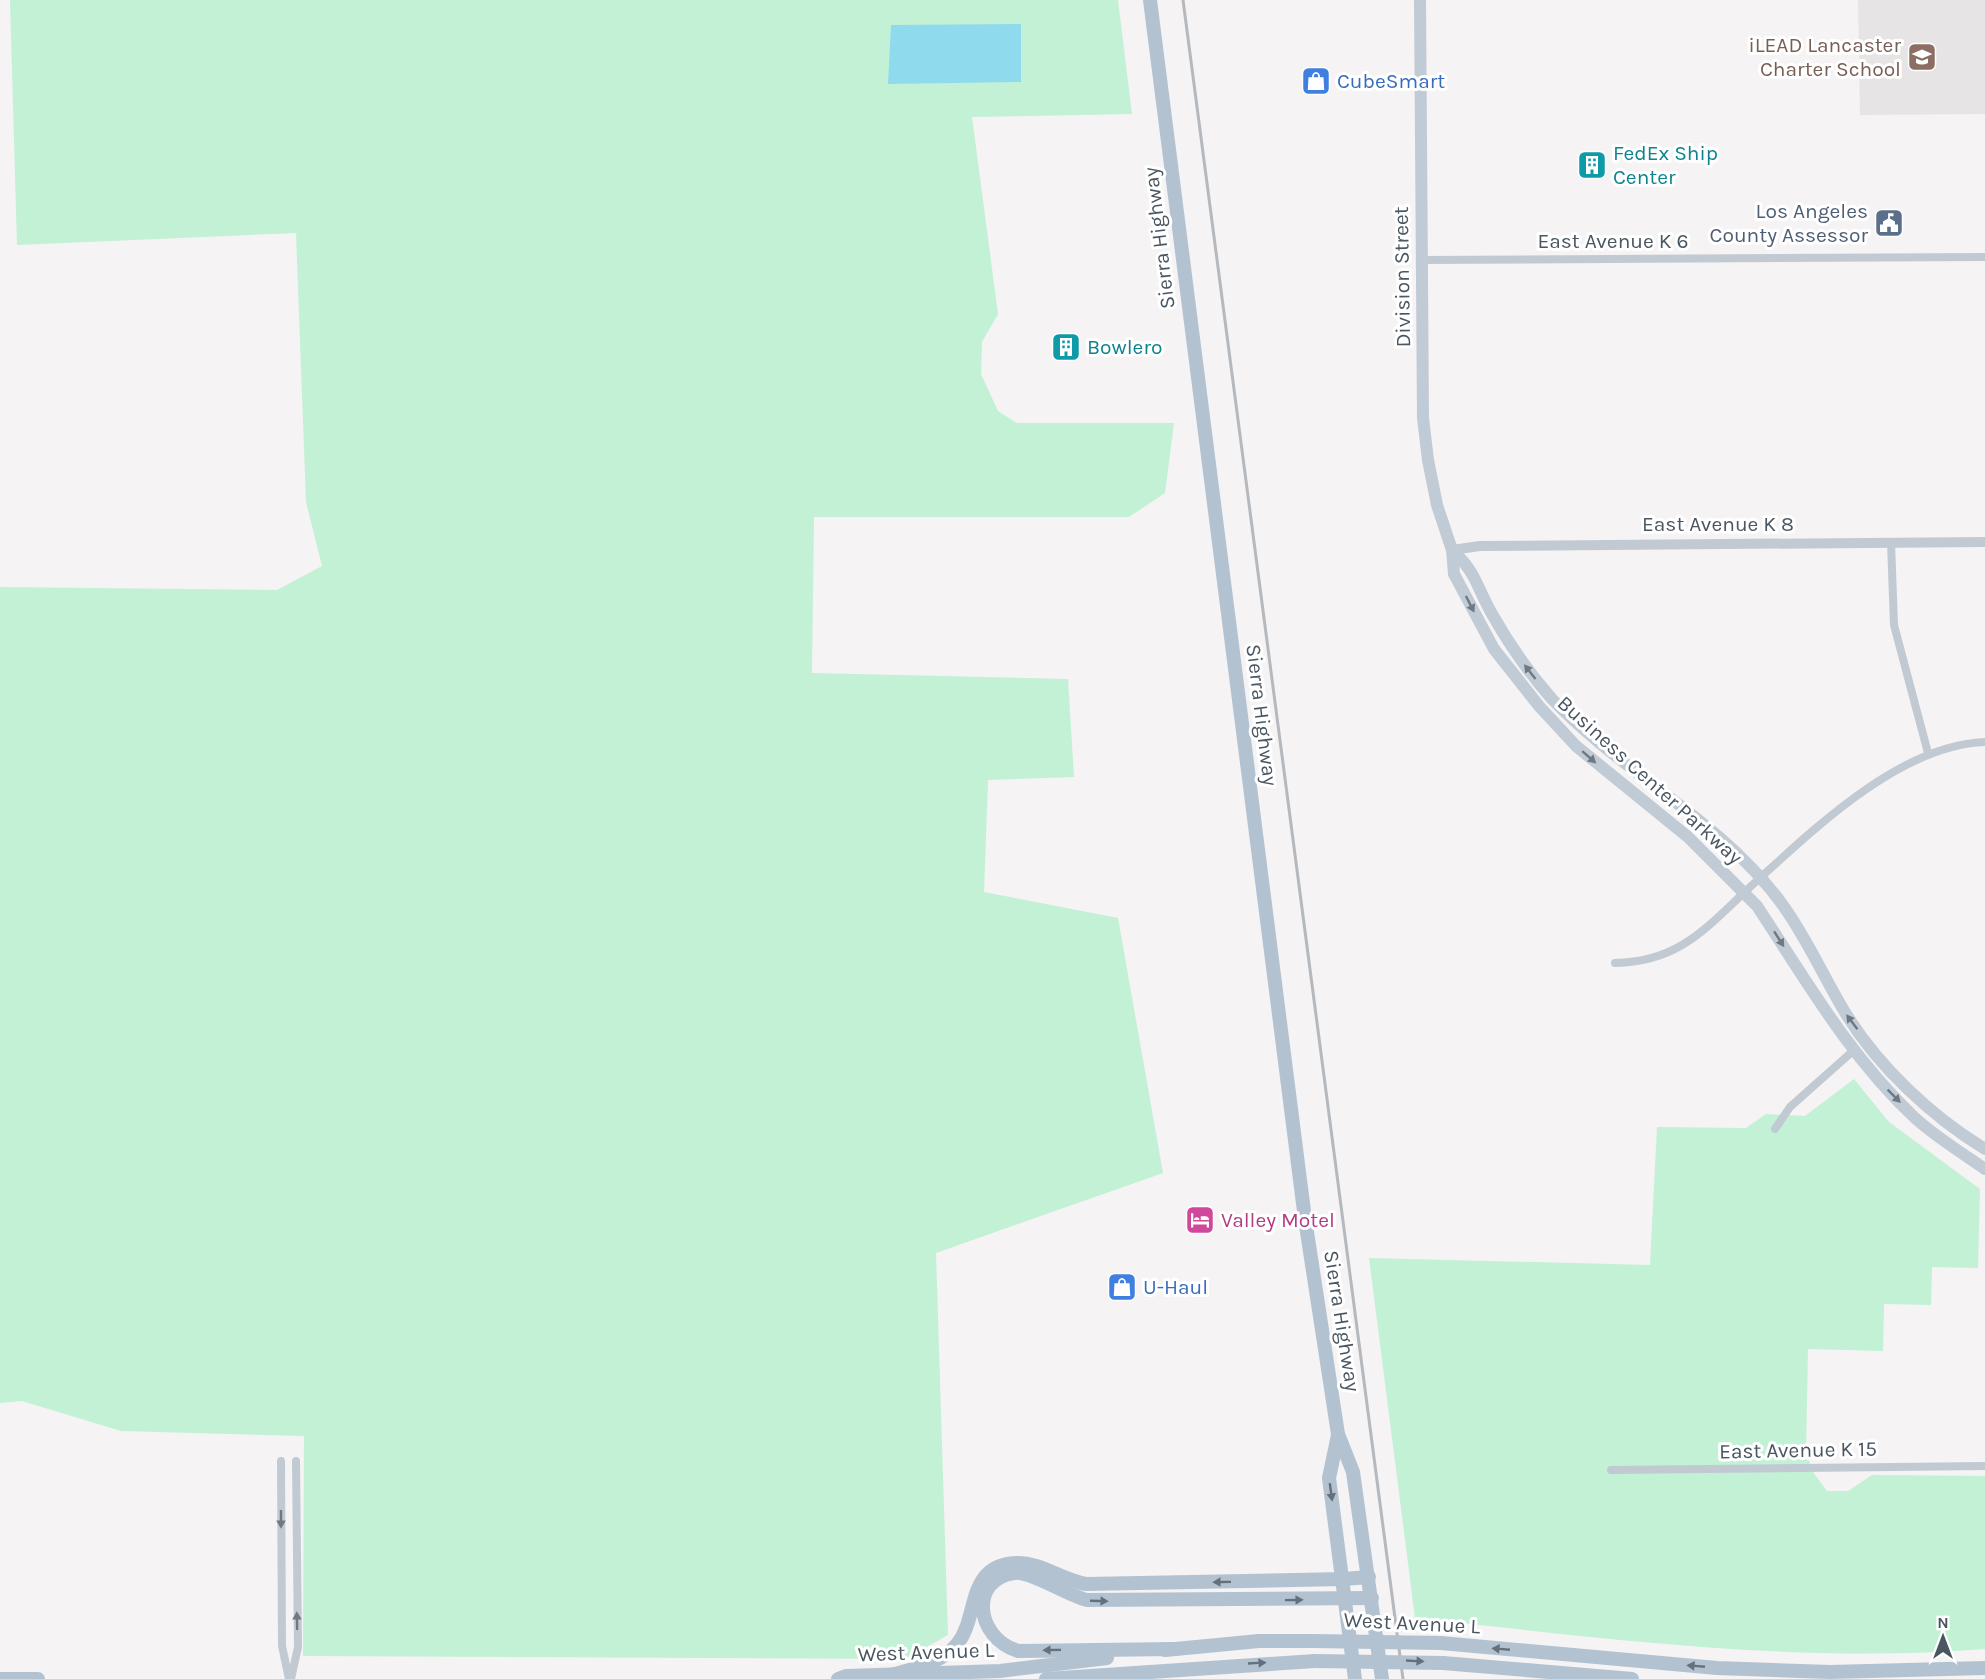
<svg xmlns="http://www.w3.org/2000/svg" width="1985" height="1679" viewBox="0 0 1985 1679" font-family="Karla,sans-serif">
<rect width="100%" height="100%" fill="#f5f3f3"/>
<path fill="#e6e4e5" d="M1858 0H1985V114L1860 115Z"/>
<g fill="#c3f1d5">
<path d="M10 0H1118L1132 114 972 117 998 314 982 342 981 374 998 411 1017 423H1174L1165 493 1129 517H814L812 673 1068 679 1074 777 988 780 984 892 1118 918 1163 1173 936 1253 948 1635 905 1659 303 1656 304 1436 121 1431 22 1401 0 1403V587L277 590 322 566 306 502 296 233 17 245Z"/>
<path d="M1854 1079 1889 1122 1980 1189 1978 1268 1932 1267 1931 1305 1884 1304 1883 1351 1808 1349 1806 1452 1813 1472 1827 1491H1848L1872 1475 1985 1476V1649C1795 1664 1603 1638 1415 1618L1369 1258 1650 1265 1657 1127 1746 1128 1766 1114 1805 1116Z"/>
</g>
<path fill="#90daee" d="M1021 24V82L888 84 891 25Z"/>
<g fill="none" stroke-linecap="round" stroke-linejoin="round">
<g stroke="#c1cad2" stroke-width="8">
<path d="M1421 260 1985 257"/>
<path d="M1891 542 1894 625 1928 753"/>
<path d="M1615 963C1679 962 1706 928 1749 888 1810 833 1898 745 1985 742"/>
<path d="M1775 1129 1790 1107 1853 1051"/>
<path d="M281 1461 282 1646 289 1679"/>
<path d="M1611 1470 1985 1466"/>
<path d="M291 1679 298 1647 296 1461"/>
</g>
<path stroke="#c1cad2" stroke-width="10" d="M1452 550 1480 546 1985 542"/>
<g stroke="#c1cbd6" stroke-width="12">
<path d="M1420 0 1423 418 1428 460 1437 505 1452 550 1454 574 1494 649 1539 706 1576 746 1688 837 1757 906C1806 980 1849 1056 1915 1118 1936 1137 1962 1153 1985 1169"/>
<path d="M1452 550C1477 573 1476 586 1492 614 1509 644 1529 673 1552 699 1623 774 1721 820 1782 904 1807 938 1824 978 1846 1014 1879 1067 1931 1116 1985 1149"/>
</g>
<g stroke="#b3c2d1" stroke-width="14">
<path d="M1150 0 1305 1219 1338 1434 1353 1472 1382 1679"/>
<path d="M1338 1435 1329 1478 1355 1679"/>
<path d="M1441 1643 1717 1668 1830 1672 1985 1668"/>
<path d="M1174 1649 1018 1651C974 1637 970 1579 1014 1573 1031 1571 1067 1595 1087 1600L1372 1598"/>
<path d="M1165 1650 1259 1641H1313"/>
<path d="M1443 1663 1632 1679"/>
<path d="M888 1676C912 1669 942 1664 958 1643 979 1616 966 1565 1016 1563 1040 1562 1062 1580 1086 1584L1344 1579 1369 1577"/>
<path d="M0 1679H38"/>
<path d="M838 1679 846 1676 1000 1671 1107 1658"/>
<path d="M1046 1679 1315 1661"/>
</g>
<path stroke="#b5b8bd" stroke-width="3" d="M1183 0 1403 1679"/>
<g stroke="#b3c2d1" stroke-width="14">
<path d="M1313 1641 1441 1643"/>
<path d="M1315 1661 1443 1663"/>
</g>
</g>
<defs><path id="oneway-solid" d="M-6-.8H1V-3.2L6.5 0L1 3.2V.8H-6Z" transform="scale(1.5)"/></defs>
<g fill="#6e7984">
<use href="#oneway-solid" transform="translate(1470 604) rotate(63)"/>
<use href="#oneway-solid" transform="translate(1530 672) rotate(-128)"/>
<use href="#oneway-solid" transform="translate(1589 757) rotate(41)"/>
<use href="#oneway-solid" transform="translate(1779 939) rotate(57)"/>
<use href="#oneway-solid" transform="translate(1852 1022) rotate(-127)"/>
<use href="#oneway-solid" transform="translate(1894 1096) rotate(45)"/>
</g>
<g fill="#64717d">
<use href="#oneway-solid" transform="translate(1331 1492) rotate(82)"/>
<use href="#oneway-solid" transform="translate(1222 1582) rotate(179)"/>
<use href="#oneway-solid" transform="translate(1294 1600) rotate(-1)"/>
<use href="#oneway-solid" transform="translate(1099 1601) rotate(2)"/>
<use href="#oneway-solid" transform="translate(1501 1649) rotate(-175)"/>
<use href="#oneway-solid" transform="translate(1052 1650) rotate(179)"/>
<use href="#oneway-solid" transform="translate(1415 1661) rotate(3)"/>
<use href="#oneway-solid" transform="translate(1257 1663) rotate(-3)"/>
<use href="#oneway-solid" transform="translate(1696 1666) rotate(-175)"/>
</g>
<g fill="#6e7983">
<use href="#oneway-solid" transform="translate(281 1519) rotate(90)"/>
<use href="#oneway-solid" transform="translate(297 1621) rotate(-91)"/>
</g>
<defs>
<g id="school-square" transform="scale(1.5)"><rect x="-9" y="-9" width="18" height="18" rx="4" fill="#8d6e63" stroke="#fff"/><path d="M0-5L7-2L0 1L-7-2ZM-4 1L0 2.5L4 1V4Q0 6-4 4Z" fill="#fff"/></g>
<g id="shop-square" transform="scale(1.5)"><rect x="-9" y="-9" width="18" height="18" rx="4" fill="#3f7fe0" stroke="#fff"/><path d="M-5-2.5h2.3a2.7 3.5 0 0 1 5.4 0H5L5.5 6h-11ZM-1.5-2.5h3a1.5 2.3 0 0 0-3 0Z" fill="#fff"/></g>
<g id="building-square" transform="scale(1.5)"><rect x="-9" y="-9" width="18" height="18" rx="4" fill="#0f9aa8" stroke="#fff"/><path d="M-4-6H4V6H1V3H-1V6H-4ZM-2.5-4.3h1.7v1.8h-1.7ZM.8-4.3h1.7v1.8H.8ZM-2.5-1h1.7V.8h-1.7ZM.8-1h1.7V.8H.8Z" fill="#fff"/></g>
<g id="civic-square" transform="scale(1.5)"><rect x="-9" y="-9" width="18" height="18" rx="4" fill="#5c6f8a" stroke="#fff"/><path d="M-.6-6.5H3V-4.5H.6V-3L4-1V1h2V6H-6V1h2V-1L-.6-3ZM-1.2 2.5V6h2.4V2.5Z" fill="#fff"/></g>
<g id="hotel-square" transform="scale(1.5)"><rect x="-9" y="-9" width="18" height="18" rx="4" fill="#d1479c" stroke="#fff"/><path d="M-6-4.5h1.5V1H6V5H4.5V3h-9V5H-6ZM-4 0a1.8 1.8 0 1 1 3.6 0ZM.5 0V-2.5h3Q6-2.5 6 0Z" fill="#fff"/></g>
</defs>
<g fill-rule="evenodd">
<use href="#school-square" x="1922" y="57"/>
<use href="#shop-square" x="1316" y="81"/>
<use href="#building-square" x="1592" y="165"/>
<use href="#civic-square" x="1889" y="223"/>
<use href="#building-square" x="1066" y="347"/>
<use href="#hotel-square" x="1200" y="1220"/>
<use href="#shop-square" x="1122" y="1287"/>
</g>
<g text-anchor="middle" stroke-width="6" stroke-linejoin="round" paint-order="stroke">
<g font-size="21" fill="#785e54" stroke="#fff" text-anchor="end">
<text x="1901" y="52">iLEAD Lancaster<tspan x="1901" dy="24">Charter School</tspan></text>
</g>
<g font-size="21" fill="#366cbe" stroke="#fff" text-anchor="start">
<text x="1337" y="88">CubeSmart</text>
<text x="1143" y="1294">U-Haul</text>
</g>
<g font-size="21" fill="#0d838f" stroke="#fff" text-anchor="start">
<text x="1613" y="160">FedEx Ship<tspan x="1613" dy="24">Center</tspan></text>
<text x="1087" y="354">Bowlero</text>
</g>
<g font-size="21" fill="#4e5e75" stroke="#fff" text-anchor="end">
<text x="1868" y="218">Los Angeles<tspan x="1868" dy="24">County Assessor</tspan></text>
</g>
<g font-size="21" fill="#4a5661" stroke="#fff">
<text transform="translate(1159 238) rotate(-97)" y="7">Sierra Highway</text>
<text x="1613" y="248">East Avenue K 6</text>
<text transform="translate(1402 277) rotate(-91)" y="7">Division Street</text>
<text x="1718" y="531">East Avenue K 8</text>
<text transform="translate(1262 715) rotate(83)" y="7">Sierra Highway</text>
<text transform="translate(1650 780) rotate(42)" y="7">Business Center Parkway</text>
<text transform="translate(1342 1321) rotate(81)" y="7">Sierra Highway</text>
<text transform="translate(1798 1450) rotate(-1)" y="7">East Avenue K 15</text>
<text transform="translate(1412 1623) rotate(3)" y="7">West Avenue L</text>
<text transform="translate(926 1652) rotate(-2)" y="7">West Avenue L</text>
</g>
<g font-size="21" fill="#b23c85" stroke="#fff" text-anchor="start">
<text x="1221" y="1227">Valley Motel</text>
</g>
</g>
<g transform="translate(1943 1637)" stroke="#ffffff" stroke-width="4.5" paint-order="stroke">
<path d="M0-4.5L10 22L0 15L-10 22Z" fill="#4a5661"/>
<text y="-9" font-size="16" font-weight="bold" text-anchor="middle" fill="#4a5661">N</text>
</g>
</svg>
